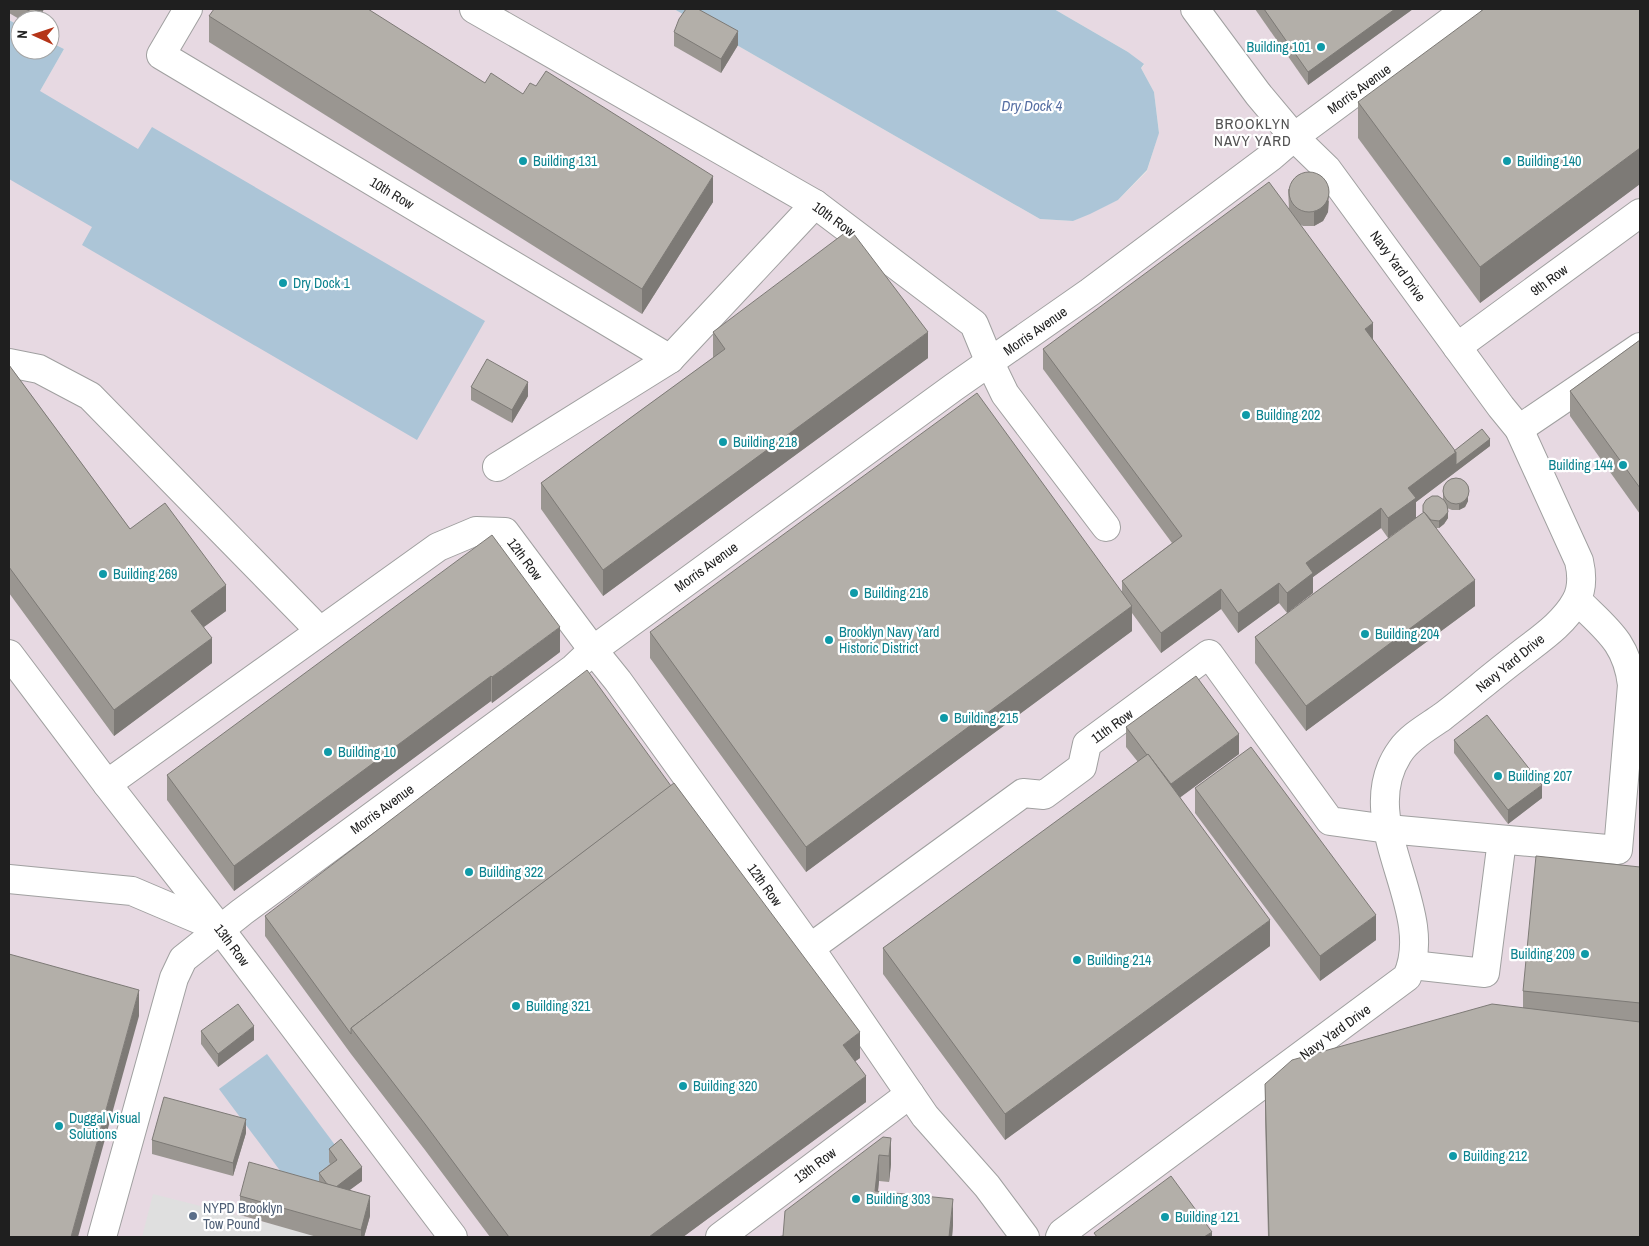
<svg xmlns="http://www.w3.org/2000/svg" width="1649" height="1246" viewBox="0 0 1649 1246" font-family="'Archivo Narrow',sans-serif">
<rect width="100%" height="100%" fill="#eeede6"/>
<path fill="#e7d9e2" d="M9 9H674L1040 219 1073 221 1118 200 1147 171 1159 132 1154 92 1141 68 1144 65 1128 52 1054 9H1640V1237H9V145L64 49 50 42V20H20V26L9 20Z"/>
<path fill="#dfdfdf" d="M153 1194 323 1237H142Z"/>
<g fill="#acc5d7">
<path d="M674 9H1054L1128 52 1144 64 1141 68 1154 92 1159 133 1147 170 1118 200 1090 214 1073 221 1040 219Z"/>
<path d="M9 20 20 26V50H50V42L64 49 40 91 138 149 152 127 485 321 417 440 82 245 92 227 9 179Z"/>
<path d="M267 1054 341 1153 337 1173 314 1190 293 1188 219 1089Z"/>
</g>
<g fill="none" stroke-linecap="round" stroke-linejoin="round">
<g stroke="#a0a0a0" stroke-width="30">
<g id="minor">
<path d="M188 9 161 55 670 359"/>
<path d="M474 9 815 204 974 324 990 363 1005 394 1106 527"/>
<path d="M1457 347 1640 213"/>
<path d="M9 363 39 369 90 396 320 631"/>
<path d="M1519 429 1640 347"/>
<path d="M497 467 670 359 815 204"/>
<path d="M9 654 107 784 220 929 453 1237"/>
<path d="M107 784 438 547 476 531 505 532 593 650 618 681 810 948 925 1116 987 1186 1025 1237"/>
<path d="M9 879 132 891 219 928"/>
<path d="M810 948 1023 793 1044 795 1082 767 1087 744 1209 654 1330 821 1388 829 1618 850 1632 685C1627 642 1606 629 1577 600"/>
<path d="M1412 965 1485 973 1502 840"/>
<path d="M102 1237 174 978 183 959 242 912 574 668 593 650 619 631 954 387 1090 292 1272 156 1294 137 1467 9"/>
<path d="M720 1237 910 1094"/>
<path d="M1060 1237 1062 1233 1407 977C1439 908 1350 820 1401 750 1411 736 1428 727 1442 717 1467 698 1491 677 1516 658 1537 641 1563 625 1576 601 1583 588 1582 574 1579 561L1519 429 1501 407 1327 169 1294 137 1258 94 1195 9"/>
</g>
</g>
<use href="#minor" stroke="#fff" stroke-width="28"/>
</g>
<g fill="#9a9691">
<path d="M9 9H44L38 20H21L9 13Z"/>
<path d="M1255 9H1413L1308 85Z"/>
<path d="M1640 9V184L1480 303 1358 138V102Z"/>
<path d="M209 16 523 94 713 202 642 314 209 42Z"/>
<path d="M674 32 738 45 721 73 674 46Z"/>
<path d="M1288 189 1329 201 1328 212 1323 221 1314 226H1303L1300 224 1373 340 1454 451 1490 446 1416 502V518L1388 538 1381 528 1313 577V593L1287 613 1279 603 1238 633 1221 609 1161 653 1132 613V631L806 872 650 658V632L1122 592V581L1172 543 1043 369V349L1289 209Z"/>
<path d="M713 332 928 358 603 596 541 509V483L713 358Z"/>
<path d="M1640 340V514L1570 416V391Z"/>
<path d="M9 365 130 529 226 611 204 627 212 663 114 736 9 593Z"/>
<path d="M471 387 528 396 512 423 471 400Z"/>
<path d="M1443 488 1468 501 1465 507 1459 510H1452L1447 508 1448 518 1444 524 1439 528H1436L1475 606 1306 731 1255 663V637L1423 513 1443 499Z"/>
<path d="M560 652 492 703 491 701 234 891 167 800V775Z"/>
<path d="M1126 727 1239 754 1180 797 1270 946 1005 1140 883 974V948L1138 762 1126 747Z"/>
<path d="M1454 740 1542 798 1508 824 1454 753Z"/>
<path d="M1195 788 1376 940 1320 981 1195 813Z"/>
<path d="M1640 867V1237H1268L1265 1119V1084L1523 1008V991Z"/>
<path d="M265 916 860 1058 855 1061 866 1102 683 1237H490L425 1150 351 1054 265 936Z"/>
<path d="M201 1031 254 1040 218 1067 201 1044Z"/>
<path d="M246 1133 233 1176 152 1154V1140Z"/>
<path d="M891 1138V1164L889 1182 879 1181 878 1191 953 1225 952 1237H776L783 1236Z"/>
<path d="M329 1149 362 1181 349 1190 370 1216 364 1237H317L240 1215V1196L319 1182V1173L330 1164 329 1162Z"/>
</g>
<g fill="#7d7a76">
<path d="M36 9H44L38 20H34V13Z"/>
<path d="M1395 9H1413L1308 85V72Z"/>
<path d="M738 31V45L721 73V59Z"/>
<path d="M1640 148V184L1480 303V267Z"/>
<path d="M713 176V202L642 314V289Z"/>
<path d="M1329 188 1328 212 1323 221 1314 226V212Z"/>
<path d="M1373 323V343L1365 329Z"/>
<path d="M928 332V358L603 596V570Z"/>
<path d="M528 382V396L512 423V410Z"/>
<path d="M1490 439V446L1416 502V518L1388 538V518L1408 488 1456 452Z"/>
<path d="M1468 494V501L1465 507 1459 510V504Z"/>
<path d="M1381 508V528L1313 577V593L1287 613V593L1306 563Z"/>
<path d="M1448 512V518L1444 524 1439 528V521Z"/>
<path d="M1475 580V606L1306 731V706Z"/>
<path d="M1279 583V603L1238 633V613Z"/>
<path d="M226 585V611L191 636V611Z"/>
<path d="M1221 589V609L1161 653V633Z"/>
<path d="M1132 606V631L806 872V847Z"/>
<path d="M560 627V652L492 703V677Z"/>
<path d="M212 638V663L114 736V710Z"/>
<path d="M491 676V701L234 891V866Z"/>
<path d="M1239 734V754L1170 805V785Z"/>
<path d="M1542 785V798L1508 824V810Z"/>
<path d="M1376 915V940L1320 981V956Z"/>
<path d="M1270 920V946L1005 1140V1114Z"/>
<path d="M139 990V1016L78 1237H71Z"/>
<path d="M254 1026V1040L218 1067V1054Z"/>
<path d="M860 1032V1058L843 1070V1045Z"/>
<path d="M866 1076V1102L683 1237H649Z"/>
<path d="M246 1119V1133L233 1176V1163Z"/>
<path d="M891 1138V1164L889 1182V1156Z"/>
<path d="M879 1155V1181L875 1217V1191Z"/>
<path d="M362 1167V1181L331 1204V1190Z"/>
<path d="M370 1196V1216L364 1237H361V1230Z"/>
<path d="M953 1199V1225L952 1237H949Z"/>
<path d="M1212 1232V1237H1204Z"/>
</g>
<g fill="#b3afa9" stroke="#7d7a76">
<path d="M25 9H36L34 13Z"/>
<path d="M214 9H368L485 83 491 73 523 94 530 83 536 86 546 71 713 176 642 289 209 16Z"/>
<path d="M686 9H698L738 31 721 59 674 32 679 19Z"/>
<path d="M1264 9H1395L1308 72Z"/>
<path d="M1484 9H1640V148L1480 267 1358 102Z"/>
<circle cx="1309" cy="192" r="20"/>
<path d="M1269 182 1373 323 1365 329 1456 452 1408 488 1416 498 1388 518 1381 508 1306 563 1313 573 1287 593 1279 583 1238 613 1221 589 1161 633 1122 581 1182 536 1043 349Z"/>
<path d="M850 229 928 332 603 570 541 483 725 349 713 332Z"/>
<path d="M1640 340V488L1570 391Z"/>
<path d="M487 359 528 382 512 410 471 387Z"/>
<path d="M9 365 130 529 165 503 226 585 191 611 212 638 114 710 9 567Z"/>
<path d="M977 393 1132 606 806 847 650 632Z"/>
<path d="M1482 429 1490 439 1456 465V452L1454 451Z"/>
<circle cx="1456" cy="491" r="13"/>
<path d="M1432 496H1438L1444 500 1447 505 1448 512 1444 517 1439 521 1431 520 1424 512H1423V505L1426 500Z"/>
<path d="M1424 512 1475 580 1306 706 1255 637Z"/>
<path d="M492 535 560 627 492 677 491 676 234 866 167 775Z"/>
<path d="M587 670 671 786 351 1028V1034L265 916Z"/>
<path d="M1196 676 1239 734 1171 784 1148 754 1147 755 1126 727Z"/>
<path d="M1487 715 1542 785 1508 810 1454 740Z"/>
<path d="M1251 747 1376 915 1320 956 1195 788Z"/>
<path d="M1148 754 1270 920 1005 1114 883 948Z"/>
<path d="M674 783 860 1032 843 1045 866 1076 649 1237H509L425 1124 351 1028Z"/>
<path d="M1536 856 1640 867V1003L1523 991Z"/>
<path d="M9 954 139 990 71 1237H9Z"/>
<path d="M238 1004 254 1026 218 1054 201 1031Z"/>
<path d="M1492 1004 1640 1022V1237H1269L1265 1084 1292 1060Z"/>
<path d="M164 1097 246 1119 233 1163 152 1140Z"/>
<path d="M883 1137 891 1138 889 1156 879 1155 875 1191 953 1199 949 1237H776L783 1236 785 1211Z"/>
<path d="M341 1139 362 1167 336 1187 327 1184 319 1173 337 1160 329 1149Z"/>
<path d="M249 1162 370 1196 361 1230 240 1196Z"/>
<path d="M1171 1176 1212 1232 1204 1237H1097L1094 1233Z"/>
</g>
<g fill="#0f9aa8" stroke="#fff" stroke-width="2">
<circle cx="1321" cy="47" r="5"/>
<circle cx="523" cy="161" r="5"/>
<circle cx="1507" cy="161" r="5"/>
<circle cx="283" cy="283" r="5"/>
<circle cx="1246" cy="415" r="5"/>
<circle cx="723" cy="442" r="5"/>
<circle cx="1623" cy="465" r="5"/>
<circle cx="103" cy="574" r="5"/>
<circle cx="854" cy="593" r="5"/>
<circle cx="1365" cy="634" r="5"/>
<circle cx="829" cy="640" r="5"/>
<circle cx="944" cy="718" r="5"/>
<circle cx="328" cy="752" r="5"/>
<circle cx="1498" cy="776" r="5"/>
<circle cx="469" cy="872" r="5"/>
<circle cx="1585" cy="954" r="5"/>
<circle cx="1077" cy="960" r="5"/>
<circle cx="516" cy="1006" r="5"/>
<circle cx="683" cy="1086" r="5"/>
<circle cx="59" cy="1126" r="5"/>
<circle cx="1453" cy="1156" r="5"/>
<circle cx="856" cy="1199" r="5"/>
<circle cx="1165" cy="1217" r="5"/>
</g>
<circle fill="#5c6f8a" stroke="#fff" stroke-width="2" cx="193" cy="1216" r="5"/>
<g text-anchor="middle" stroke-width="4.5" stroke-linejoin="round" paint-order="stroke">
<g font-size="14" fill="#0d838f" stroke="#fff" text-anchor="start">
<text x="1311" y="52" text-anchor="end">Building 101</text>
<text x="533" y="166">Building 131</text>
<text x="1517" y="166">Building 140</text>
<text x="293" y="288">Dry Dock 1</text>
<text x="1256" y="420">Building 202</text>
<text x="733" y="447">Building 218</text>
<text x="1613" y="470" text-anchor="end">Building 144</text>
<text x="113" y="579">Building 269</text>
<text x="864" y="598">Building 216</text>
<text x="839" y="637">Brooklyn Navy Yard<tspan x="839" dy="16">Historic District</tspan></text>
<text x="1375" y="639">Building 204</text>
<text x="954" y="723">Building 215</text>
<text x="338" y="757">Building 10</text>
<text x="1508" y="781">Building 207</text>
<text x="479" y="877">Building 322</text>
<text x="1575" y="959" text-anchor="end">Building 209</text>
<text x="1087" y="965">Building 214</text>
<text x="526" y="1011">Building 321</text>
<text x="693" y="1091">Building 320</text>
<text x="69" y="1123">Duggal Visual<tspan x="69" dy="16">Solutions</tspan></text>
<text x="1463" y="1161">Building 212</text>
<text x="866" y="1204">Building 303</text>
<text x="1175" y="1222">Building 121</text>
</g>
<g font-size="14" fill="#1f1f1f" stroke="#fff">
<text transform="translate(1359 89) rotate(-36)" y="5">Morris Avenue</text>
<text transform="translate(392 193) rotate(31)" y="5">10th Row</text>
<text transform="translate(834 219) rotate(36)" y="5">10th Row</text>
<text transform="translate(1398 266) rotate(54)" y="5">Navy Yard Drive</text>
<text transform="translate(1549 280) rotate(-36)" y="5">9th Row</text>
<text transform="translate(1035 331) rotate(-35)" y="5">Morris Avenue</text>
<text transform="translate(525 559) rotate(53)" y="5">12th Row</text>
<text transform="translate(706 567) rotate(-36)" y="5">Morris Avenue</text>
<text transform="translate(1510 663) rotate(-39)" y="5">Navy Yard Drive</text>
<text transform="translate(1112 726) rotate(-36)" y="5">11th Row</text>
<text transform="translate(382 809) rotate(-36)" y="5">Morris Avenue</text>
<text transform="translate(765 885) rotate(54)" y="5">12th Row</text>
<text transform="translate(232 945) rotate(53)" y="5">13th Row</text>
<text transform="translate(1335 1032) rotate(-36)" y="5">Navy Yard Drive</text>
<text transform="translate(815 1165) rotate(-37)" y="5">13th Row</text>
</g>
<g font-size="14" fill="#4e5e75" stroke="#fff" text-anchor="start">
<text x="203" y="1213">NYPD Brooklyn<tspan x="203" dy="16">Tow Pound</tspan></text>
</g>
<g font-size="15" font-style="italic" fill="#566fa3" stroke="#fff">
<text x="1032" y="111">Dry Dock 4</text>
</g>
<g font-size="15" letter-spacing="1" fill="#525252" stroke="#fff">
<text x="1253" y="129">BROOKLYN<tspan x="1253" dy="17">NAVY YARD</tspan></text>
</g>
</g>
<rect width="1649" height="1246" fill="none" stroke="#1f1f1f" stroke-width="20"/>
<g transform="translate(35 35) rotate(273)"><circle r="24" fill="#ffffff" stroke="#a5a5a5"/>
<path d="M0-4L9 19L0 12L-9 19Z" fill="#b53518"/>
<text y="-8" font-size="14" font-weight="bold" text-anchor="middle" fill="#1f1f1f">N</text>
</g>
</svg>
